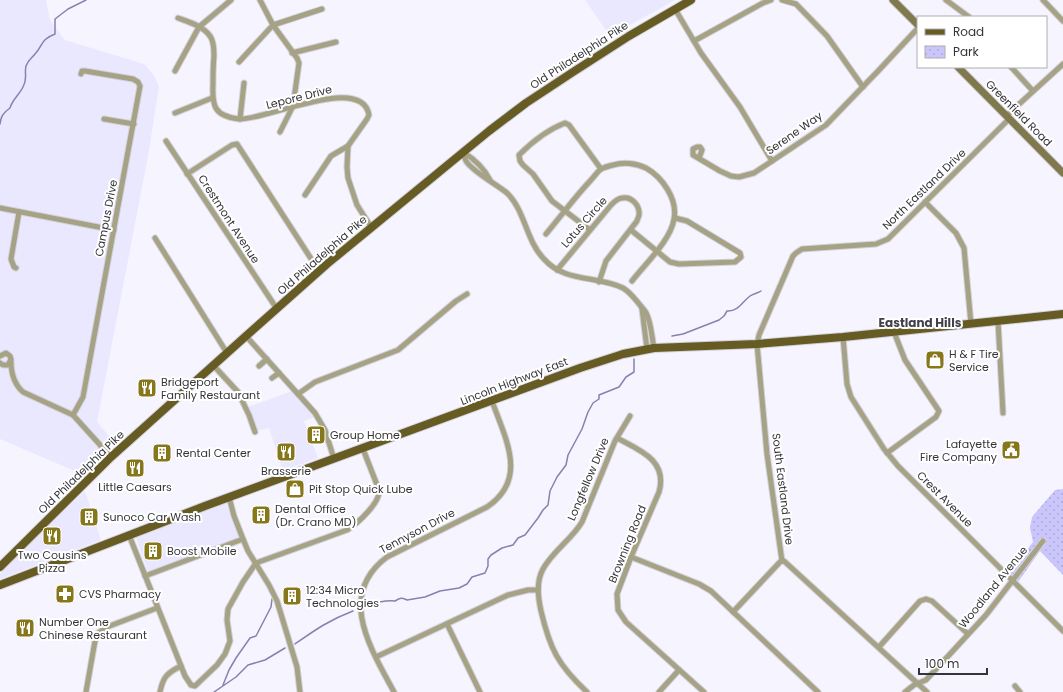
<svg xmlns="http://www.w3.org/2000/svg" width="1063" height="692" viewBox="0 0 1063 692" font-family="Poppins,sans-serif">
<defs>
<pattern id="park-dots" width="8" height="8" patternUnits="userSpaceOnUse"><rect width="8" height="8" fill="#cac5fb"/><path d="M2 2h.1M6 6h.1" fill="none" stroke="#aeaad8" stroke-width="1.8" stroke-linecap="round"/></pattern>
</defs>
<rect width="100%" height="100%" fill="#f6f5ff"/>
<g fill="#eae8ff">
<path d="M0 0H46L50 20 65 40 144 64 153 74 159 86 149 151 97 422 115 443 84 475 0 439Z"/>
<path d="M585 0H675L610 36Z"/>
<path d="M292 391 315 417 304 421 318 458 283 471 269 428 256 431 248 407Z"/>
<path d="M85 491 101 540 0 579V574L6 565Z"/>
<path d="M226 503 239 538 148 572 136 538Z"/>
</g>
<path fill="url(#park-dots)" d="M1063 489V575L1040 551 1018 582 1009 573 1033 542 1030 528 1032 517 1055 490Z"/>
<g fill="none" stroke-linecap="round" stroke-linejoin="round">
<g stroke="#8681af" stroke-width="1.5">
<path d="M0 124C1 116 3 113 10 108 12 100 19 95 23 87 28 78 24 74 26 66 28 60 32 58 35 54 44 44 40 40 55 34V19L68 9 86 0"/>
<path d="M672 336 683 334 719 320 724 316 727 311C738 312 742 302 750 296 753 294 758 293 761 291"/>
<path d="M365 606C372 603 387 600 395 601 400 598 402 597 407 600L425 597 440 591 459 588 467 584 472 577 485 573 488 566V559L491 555 502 548 513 545 518 538 525 535 538 518 543 510 548 505 550 491 557 477 566 465 568 455 582 429 588 412 593 403 599 399V395L619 387 626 377 634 372V359"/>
<path d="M295 644C315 630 329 620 353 611"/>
<path d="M223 685 229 670 236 658 250 638 256 636 271 607 272 599"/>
<path d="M214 692 236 677 248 665 265 660 285 648"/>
</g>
<g stroke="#d3d2dc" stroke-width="7">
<g id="minor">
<path d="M260 0 273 25 297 58 299 63 293 106 280 132"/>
<path d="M782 0 796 4 827 36 863 87"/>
<path d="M946 0 969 17"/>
<path d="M1043 0 1063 21"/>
<path d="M675 9 701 53 740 107 772 161"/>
<path d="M178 18C189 22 203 26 210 36 214 41 214 50 214 56 213 66 213 75 213 84 212 106 214 116 239 119 264 121 362 73 369 115L367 119 348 146 347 167 348 178 357 205 371 227"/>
<path d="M694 41 763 3 771 0"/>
<path d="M292 53 336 42"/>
<path d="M239 62 273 25 322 9"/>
<path d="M1011 67 1033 91"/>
<path d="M175 71 199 27 231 0"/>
<path d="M81 74 82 71H85L133 79 138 82 140 86 83 397 73 415 111 457"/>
<path d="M175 113 212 98"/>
<path d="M1006 116 1063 64"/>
<path d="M104 119 134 124"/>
<path d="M240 119 244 83"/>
<path d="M166 141 277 309"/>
<path d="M463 152C464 155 465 159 466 161 473 172 496 184 507 193 525 210 526 241 544 259 565 283 597 275 623 288 630 292 635 299 640 305 642 308 646 311 647 315 651 323 652 338 654 348"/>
<path d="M463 152C474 159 484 168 490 180"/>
<path d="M699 158 702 150 700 147H697L693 149V155L720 171 731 176 739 177 754 173 826 125 880 69 918 28"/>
<path d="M187 174 232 145 237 144 319 271"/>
<path d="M305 195 331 156 348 146"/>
<path d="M925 202 956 233 964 248 971 324"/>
<path d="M0 208 114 230"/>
<path d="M590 230 552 201 533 174 523 165 520 161 519 155C531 143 549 129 565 123L569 125 601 169"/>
<path d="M631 230 670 262 679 264 735 262 741 257 740 253 687 221 675 218"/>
<path d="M546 234C561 216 575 197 591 180 594 177 597 172 601 169 605 167 609 166 613 165 623 162 636 163 646 168 662 177 678 199 674 219 671 240 645 264 632 281"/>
<path d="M155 238 227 353"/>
<path d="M16 268 14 267 11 259 19 212"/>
<path d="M557 270 611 205C614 202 618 198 622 198 632 196 640 206 639 215 639 217 637 219 637 221L606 261 599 282"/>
<path d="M642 309 647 349"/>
<path d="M998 321 1003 413"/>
<path d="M246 336 315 413 325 430 334 459"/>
<path d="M843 337 847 384 851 397 884 449 898 466 1063 631"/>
<path d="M0 356 6 353 10 356 11 359 8 365H3L0 363"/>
<path d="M11 361C11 374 14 384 23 392L73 415"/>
<path d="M213 365 238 392 249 415 255 432"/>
<path d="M259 366 267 359"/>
<path d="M272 378 279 373"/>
<path d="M298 394 315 382 398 350 456 301 467 294"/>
<path d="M617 438C639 450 668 460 659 492L631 557 617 594 618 610 626 622 704 692"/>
<path d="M887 453 936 417 939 411 905 360 894 332"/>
<path d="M229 497 234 516 243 539 248 551 269 585 277 601 297 667 300 692"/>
<path d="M129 535 185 676 191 685 195 686 217 665 225 654 230 641 227 620 228 609 243 582 256 563 347 530C357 524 381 502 379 490L363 449"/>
<path d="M631 557 699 584 711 591 818 692"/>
<path d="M782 561 767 454 757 344 759 335 793 256 796 253 802 249 876 244 888 239 1009 119"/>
<path d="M782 561H784L927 692"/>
<path d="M145 576 243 539"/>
<path d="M733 612 780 562 782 561"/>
<path d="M447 624 480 692"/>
<path d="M879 647 920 601 926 599 932 601 968 634"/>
<path d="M376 657 508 595 528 590H538"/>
<path d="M1015 686 1020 692"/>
<path d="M86 692 95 641 98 633 107 627 157 608"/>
<path d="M160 692C163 677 167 673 181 666"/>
<path d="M394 692C371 649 336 595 387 557L487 507C529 479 505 438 492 401"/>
<path d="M587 692C558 665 550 649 541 611 538 597 536 582 543 569 553 551 572 539 582 522L615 441 630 416"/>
<path d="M659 692 679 670"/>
<path d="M905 692 914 685 926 680 986 615 1043 541"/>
</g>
</g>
<g stroke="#d3d2dc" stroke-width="9">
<g id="secondary">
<path d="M893 0 918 25"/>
<path d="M958 67 1063 173"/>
</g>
</g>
<g stroke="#d3d2dc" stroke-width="10">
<g id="primary">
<path d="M0 567 111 457 246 336 327 264 489 131 526 103 573 72 629 36 691 0"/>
<path d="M0 585 205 506 580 368 623 354 654 348 757 344 843 337 1063 314"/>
</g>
</g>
<use href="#minor" stroke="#a6a285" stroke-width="5"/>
<use href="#secondary" stroke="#80794e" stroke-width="7"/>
<use href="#primary" stroke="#655b23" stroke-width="8"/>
</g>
<defs>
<g id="shop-square" transform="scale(1)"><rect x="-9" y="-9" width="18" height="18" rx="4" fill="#86771a" stroke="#fff"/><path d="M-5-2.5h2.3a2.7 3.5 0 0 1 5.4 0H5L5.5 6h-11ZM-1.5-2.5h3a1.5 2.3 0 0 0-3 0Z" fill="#fff"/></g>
<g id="restaurant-square" transform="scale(1)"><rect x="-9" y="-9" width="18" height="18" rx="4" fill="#86771a" stroke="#fff"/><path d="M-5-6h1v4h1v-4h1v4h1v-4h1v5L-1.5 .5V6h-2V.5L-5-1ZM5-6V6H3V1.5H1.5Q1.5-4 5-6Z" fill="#fff"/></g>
<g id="building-square" transform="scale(1)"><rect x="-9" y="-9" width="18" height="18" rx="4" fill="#86771a" stroke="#fff"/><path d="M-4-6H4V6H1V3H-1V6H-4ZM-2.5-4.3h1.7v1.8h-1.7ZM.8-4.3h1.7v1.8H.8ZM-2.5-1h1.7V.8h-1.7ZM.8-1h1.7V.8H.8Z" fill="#fff"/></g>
<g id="civic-square" transform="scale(1)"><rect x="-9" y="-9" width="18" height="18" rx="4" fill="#86771a" stroke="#fff"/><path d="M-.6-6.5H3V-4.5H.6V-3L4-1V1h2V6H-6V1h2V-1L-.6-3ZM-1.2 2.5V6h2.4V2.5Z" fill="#fff"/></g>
<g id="pharmacy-square" transform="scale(1)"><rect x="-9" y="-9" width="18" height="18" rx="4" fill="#86771a" stroke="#fff"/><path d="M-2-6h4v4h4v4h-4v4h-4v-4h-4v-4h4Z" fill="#fff"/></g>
</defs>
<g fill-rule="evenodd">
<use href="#shop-square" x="935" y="360"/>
<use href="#restaurant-square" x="147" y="388"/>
<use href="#building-square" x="316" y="435"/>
<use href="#civic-square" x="1011" y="450"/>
<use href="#restaurant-square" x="286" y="452"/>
<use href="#building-square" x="162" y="453"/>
<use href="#restaurant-square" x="135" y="468"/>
<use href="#shop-square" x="295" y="489"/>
<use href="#building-square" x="261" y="515"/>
<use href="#building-square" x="89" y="517"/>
<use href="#restaurant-square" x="52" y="536"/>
<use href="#building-square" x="153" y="551"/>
<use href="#pharmacy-square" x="65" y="594"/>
<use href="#building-square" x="292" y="596"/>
<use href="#restaurant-square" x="25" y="628"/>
</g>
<g text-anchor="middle" stroke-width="4" stroke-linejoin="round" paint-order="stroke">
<g font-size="11" fill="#35343a" stroke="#fff">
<text transform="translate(579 55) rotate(-33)" y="4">Old Philadelphia Pike</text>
<text transform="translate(299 97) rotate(-14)" y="4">Lepore Drive</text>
<text transform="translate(1019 113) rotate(45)" y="4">Greenfield Road</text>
<text transform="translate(794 133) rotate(-35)" y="4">Serene Way</text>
<text transform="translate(924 189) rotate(-44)" y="4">North Eastland Drive</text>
<text transform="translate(106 218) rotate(-79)" y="4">Campus Drive</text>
<text transform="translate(229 219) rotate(57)" y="4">Crestmont Avenue</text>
<text transform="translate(584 222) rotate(-49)" y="4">Lotus Circle</text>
<text transform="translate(322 255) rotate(-41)" y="4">Old Philadelphia Pike</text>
<text transform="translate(514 381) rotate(-21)" y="4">Lincoln Highway East</text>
<text transform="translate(81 472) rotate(-44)" y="4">Old Philadelphia Pike</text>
<text transform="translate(588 479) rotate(-67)" y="4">Longfellow Drive</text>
<text transform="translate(783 489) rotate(83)" y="4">South Eastland Drive</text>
<text transform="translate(945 499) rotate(45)" y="4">Crest Avenue</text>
<text transform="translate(417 531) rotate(-28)" y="4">Tennyson Drive</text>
<text transform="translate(627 544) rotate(-68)" y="4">Browning Road</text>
<text transform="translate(993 587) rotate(-51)" y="4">Woodland Avenue</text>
</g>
<g font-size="11" fill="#35343a" stroke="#fff" text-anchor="start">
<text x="949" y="358">H &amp; F Tire<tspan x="949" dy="13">Service</tspan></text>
<text x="161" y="386">Bridgeport<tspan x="161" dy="13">Family Restaurant</tspan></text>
<text x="330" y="439">Group Home</text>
<text x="997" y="448" text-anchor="end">Lafayette<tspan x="997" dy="13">Fire Company</tspan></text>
<text x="176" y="457">Rental Center</text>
<text x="286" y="475" text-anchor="middle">Brasserie</text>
<text x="135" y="491" text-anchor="middle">Little Caesars</text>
<text x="309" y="493">Pit Stop Quick Lube</text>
<text x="275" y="513">Dental Office<tspan x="275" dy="13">(Dr. Crano MD)</tspan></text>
<text x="103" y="521">Sunoco Car Wash</text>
<text x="167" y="555">Boost Mobile</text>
<text x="52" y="559" text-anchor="middle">Two Cousins<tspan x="52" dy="13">Pizza</tspan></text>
<text x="306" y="594">12:34 Micro<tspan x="306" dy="13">Technologies</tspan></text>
<text x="79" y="598">CVS Pharmacy</text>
<text x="39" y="626">Number One<tspan x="39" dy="13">Chinese Restaurant</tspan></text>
</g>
<g font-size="12" font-weight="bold" fill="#41404c" stroke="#fff">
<text x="920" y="327">Eastland Hills</text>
</g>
</g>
<rect x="917" y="16" width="130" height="52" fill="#ffffff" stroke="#aeaeb0"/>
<rect x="925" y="29" width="20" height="6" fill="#655b23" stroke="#aeaeb0"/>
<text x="953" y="36" font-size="12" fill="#35343a">Road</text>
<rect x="925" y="46" width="20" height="12" fill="url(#park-dots)" stroke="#aeaeb0"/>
<text x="953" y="56" font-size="12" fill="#35343a">Park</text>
<path d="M919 668v6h68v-6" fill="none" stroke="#35343a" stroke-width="2"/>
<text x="925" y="668" font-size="12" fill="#35343a" stroke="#ffffff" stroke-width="3" paint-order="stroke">100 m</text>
</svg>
